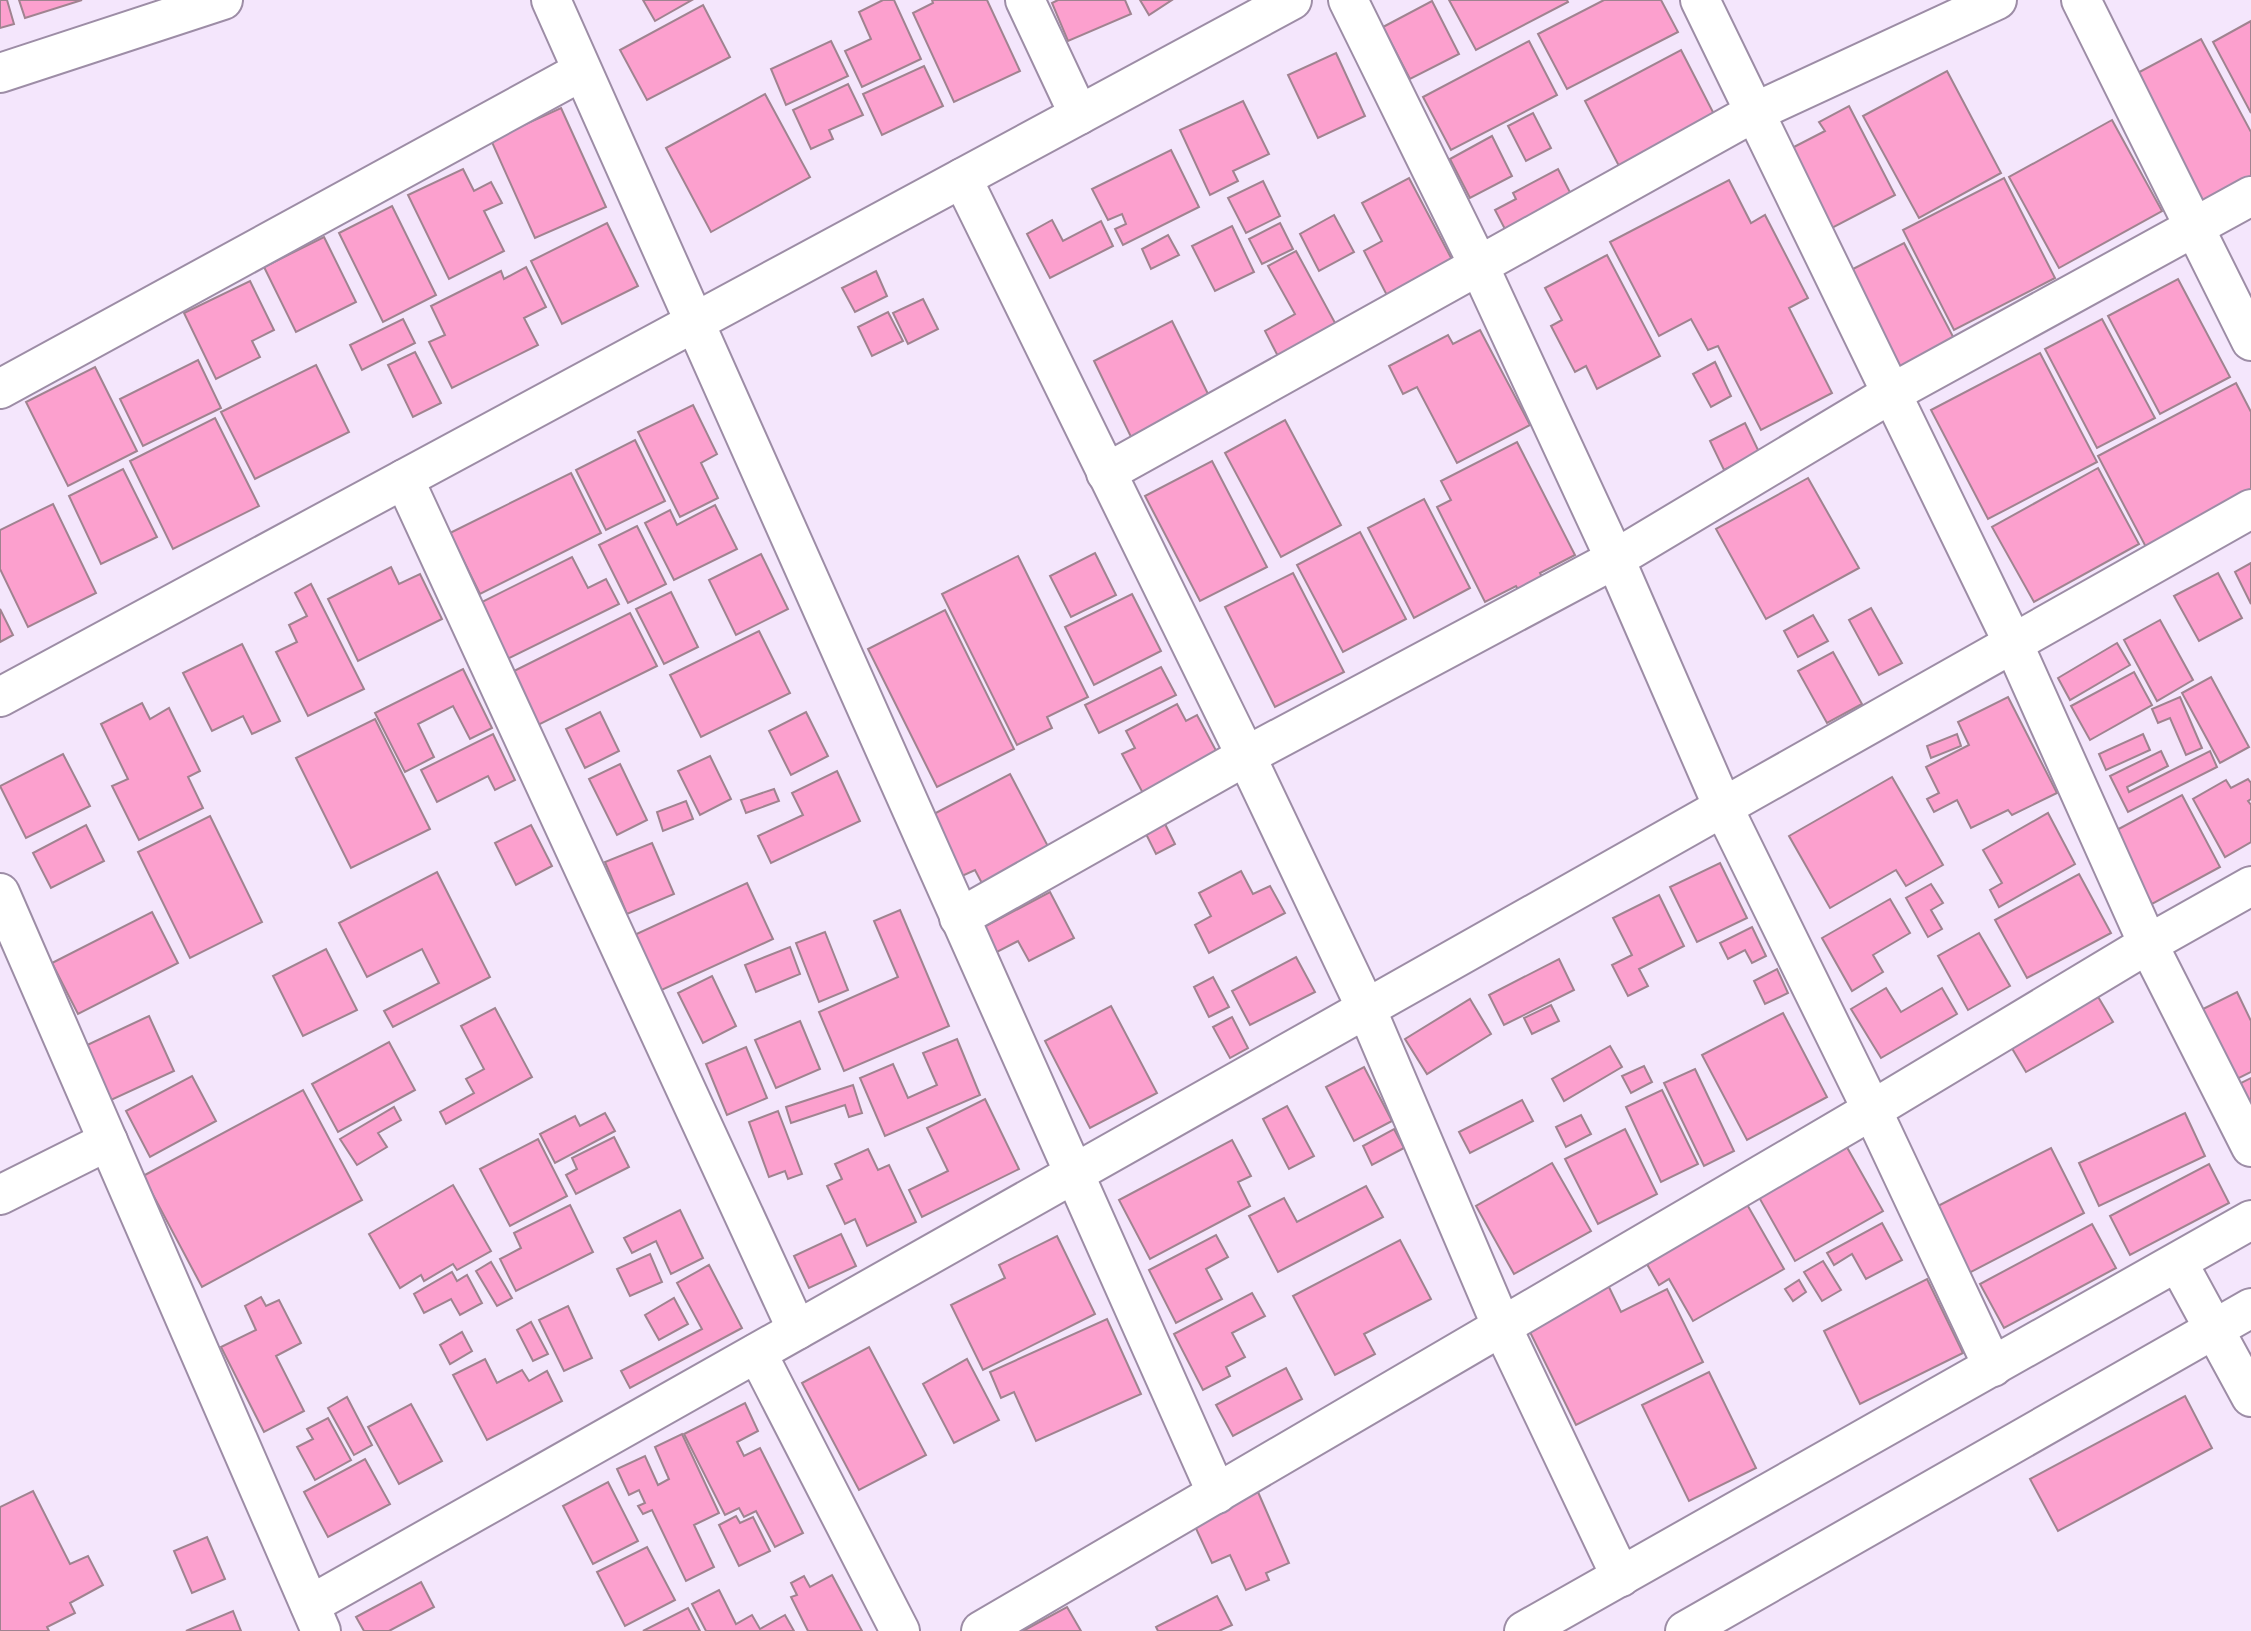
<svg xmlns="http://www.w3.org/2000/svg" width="2251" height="1631" viewBox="0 0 2251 1631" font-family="'Work Sans',sans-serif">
<rect width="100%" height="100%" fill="#f4e6fc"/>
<g fill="#fca0ce" stroke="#a08390" stroke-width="2">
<path d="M0 0H7L14 24 0 28Z"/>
<path d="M19 0H82L25 18Z"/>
<path d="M643 0H692L655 21Z"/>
<path d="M883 0H894L921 59 862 87 845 51 871 39 859 12Z"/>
<path d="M932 0H987L1020 71 954 102 913 13 933 3Z"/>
<path d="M1058 0H1125L1131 14 1068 41 1052 3Z"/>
<path d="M1140 0H1172L1149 15Z"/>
<path d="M1449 0H1567L1568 2 1476 50Z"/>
<path d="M1604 0H1661L1678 32 1567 89 1538 34Z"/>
<path d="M1432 1 1459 54 1410 79 1383 27Z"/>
<path d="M703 5 730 57 647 100 620 50Z"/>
<path d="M2251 21V113L2213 42Z"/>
<path d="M2201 39 2251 132V186L2204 211 2132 76Z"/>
<path d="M831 41 848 76 786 105 771 69Z"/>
<path d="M1529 41 1557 95 1451 150 1423 97Z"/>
<path d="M1681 50 1715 116 1619 166 1585 101Z"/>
<path d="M1336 53 1365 116 1318 138 1288 75Z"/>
<path d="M924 66 943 106 882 135 863 94Z"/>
<path d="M1947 71 2001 173 1919 218 1863 116Z"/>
<path d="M848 84 863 115 829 130 833 139 811 149 793 110Z"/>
<path d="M765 94 810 177 711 232 666 148Z"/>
<path d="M1243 101 1269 154 1233 171 1238 181 1210 195 1180 130Z"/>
<path d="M1849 106 1895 195 1830 229 1790 149 1825 131 1819 122Z"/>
<path d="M561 108 606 207 535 238 491 140Z"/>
<path d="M1533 113 1551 148 1526 161 1508 126Z"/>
<path d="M2112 120 2162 211 2059 268 2009 177Z"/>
<path d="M1492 136 1512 176 1470 198 1450 159Z"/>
<path d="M1171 150 1199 207 1123 245 1115 229 1126 224 1122 214 1108 220 1092 189Z"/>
<path d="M463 169 474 191 491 182 502 203 484 211 504 251 449 279 408 195Z"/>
<path d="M1558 169 1576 204 1507 233 1495 210 1516 199 1513 193Z"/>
<path d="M1409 178 1458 271 1392 305 1364 251 1382 241 1362 203Z"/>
<path d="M2004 178 2055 278 1954 330 1903 230Z"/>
<path d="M1729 180 1751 223 1765 215 1808 298 1789 308 1832 393 1761 430 1718 346 1708 350 1691 319 1659 336 1610 242Z"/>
<path d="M1263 181 1280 216 1246 233 1228 198Z"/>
<path d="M392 206 436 295 383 322 339 233Z"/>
<path d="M1334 215 1354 252 1319 271 1300 234Z"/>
<path d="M1052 220 1063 241 1101 221 1113 246 1050 278 1027 234Z"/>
<path d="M607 223 638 286 562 324 531 261Z"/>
<path d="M1280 223 1293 249 1262 264 1249 239Z"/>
<path d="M1232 226 1254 272 1215 291 1192 246Z"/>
<path d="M1168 235 1179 255 1151 269 1142 249Z"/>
<path d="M324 237 356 302 296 332 264 267Z"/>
<path d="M1904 243 1960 350 1906 378 1851 270Z"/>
<path d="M1296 251 1340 332 1282 364 1265 331 1295 314 1268 266Z"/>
<path d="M1607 255 1660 356 1597 389 1586 366 1575 372 1551 326 1562 320 1545 288Z"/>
<path d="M526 267 546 307 524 318 538 345 452 388 429 342 445 335 431 306 501 271 504 279Z"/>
<path d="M876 271 887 296 855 312 842 288Z"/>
<path d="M2178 279 2230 377 2160 414 2108 316Z"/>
<path d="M250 281 274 330 252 341 260 357 216 379 184 313Z"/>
<path d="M923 299 938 329 908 344 893 313Z"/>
<path d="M888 312 903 341 872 356 858 327Z"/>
<path d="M403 319 415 343 362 370 350 345Z"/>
<path d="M2102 319 2155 418 2097 448 2045 349Z"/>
<path d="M1172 321 1212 402 1133 441 1094 361Z"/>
<path d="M1480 330 1530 425 1457 463 1417 387 1403 394 1389 366 1448 335 1453 344Z"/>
<path d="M415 352 441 403 413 417 388 365Z"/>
<path d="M2040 353 2097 462 1988 519 1931 410Z"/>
<path d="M198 360 221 408 143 446 120 399Z"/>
<path d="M1715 362 1731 396 1711 407 1693 374Z"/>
<path d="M316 365 349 432 255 479 221 412Z"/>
<path d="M95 367 137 451 68 486 26 402Z"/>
<path d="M2236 383 2251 412V494L2147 549 2098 456Z"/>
<path d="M693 405 717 454 701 463 718 498 680 517 638 432Z"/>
<path d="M215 418 259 506 173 549 130 461Z"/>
<path d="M1285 420 1341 525 1281 557 1225 453Z"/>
<path d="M1745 423 1759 452 1724 470 1710 441Z"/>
<path d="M635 440 665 501 606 530 576 470Z"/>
<path d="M1517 442 1575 555 1540 573 1543 579 1519 591 1516 586 1485 602 1437 507 1451 500 1441 481Z"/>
<path d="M1212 461 1267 567 1200 601 1145 496Z"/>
<path d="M2098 468 2139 544 2034 602 1992 527Z"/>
<path d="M123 469 157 537 101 564 69 496Z"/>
<path d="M571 473 601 533 480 594 450 533Z"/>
<path d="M1808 478 1859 568 1766 619 1716 529Z"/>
<path d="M1424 499 1470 588 1414 618 1368 528Z"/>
<path d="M53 504 96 593 28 627 0 569V530Z"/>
<path d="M715 505 737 549 674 580 645 523 670 510 677 525Z"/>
<path d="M637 526 666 584 628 603 599 545Z"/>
<path d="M1360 532 1406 619 1343 652 1297 565Z"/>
<path d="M1095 553 1116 595 1071 617 1050 576Z"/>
<path d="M761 554 788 609 736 635 709 580Z"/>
<path d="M1018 556 1088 697 1047 717 1052 728 1017 745 942 594Z"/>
<path d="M572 557 588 588 606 579 619 604 499 663 472 607Z"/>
<path d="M2251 563V604L2235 572Z"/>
<path d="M391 567 399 584 420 574 442 619 358 661 328 599Z"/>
<path d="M1293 573 1344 672 1275 707 1225 607Z"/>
<path d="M2218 573 2242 618 2199 641 2174 596Z"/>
<path d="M311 584 364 689 308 716 276 652 297 642 289 625 307 616 295 593Z"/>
<path d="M671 592 698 647 664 664 636 609Z"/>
<path d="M1132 594 1161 651 1094 685 1065 627Z"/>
<path d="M1871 608 1902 663 1879 675 1849 620Z"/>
<path d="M0 609 13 635 0 642Z"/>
<path d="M945 610 1014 749 937 787 868 649Z"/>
<path d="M630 613 657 666 536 726 510 673Z"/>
<path d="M1813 615 1828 641 1798 657 1784 631Z"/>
<path d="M2160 620 2193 680 2157 701 2124 640Z"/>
<path d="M759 631 790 693 701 737 670 675Z"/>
<path d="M2117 643 2130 665 2070 700 2058 678Z"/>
<path d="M242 644 280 721 252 734 243 716 212 731 183 673Z"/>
<path d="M1833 652 1862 704 1827 723 1798 671Z"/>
<path d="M1161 667 1176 695 1099 733 1085 705Z"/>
<path d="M463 669 492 728 470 739 453 706 418 724 434 757 405 772 375 713Z"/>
<path d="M2134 672 2152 705 2090 740 2071 706Z"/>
<path d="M2211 677 2249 747 2220 763 2182 693Z"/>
<path d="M2008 697 2057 793 2012 815 2008 810 1971 828 1957 800 1934 812 1927 799 1939 793 1926 767 1969 745 1958 722Z"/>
<path d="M2180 697 2202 748 2186 755 2170 718 2158 723 2152 709Z"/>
<path d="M142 703 150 719 169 708 200 771 188 777 203 808 139 840 112 786 128 779 101 724Z"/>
<path d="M1177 704 1186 721 1197 715 1220 758 1145 797 1122 754 1135 748 1126 731Z"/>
<path d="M600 712 619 751 585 768 566 729Z"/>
<path d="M806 712 828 756 791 775 769 731Z"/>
<path d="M375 719 430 829 351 868 296 758Z"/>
<path d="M493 734 515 780 495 790 488 776 437 802 421 770Z"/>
<path d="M1957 734 1961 746 1931 758 1927 746Z"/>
<path d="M2143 734 2150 750 2106 770 2099 754Z"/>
<path d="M2161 751 2168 766 2127 787 2129 792 2210 751 2217 767 2128 812 2110 776Z"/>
<path d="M63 754 90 806 26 838 0 786Z"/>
<path d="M710 756 731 799 700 815 678 771Z"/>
<path d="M620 764 647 820 617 835 589 779Z"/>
<path d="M837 771 860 821 771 863 758 836 803 815 792 793Z"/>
<path d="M1010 774 1052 854 985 889 975 870 962 876 930 816Z"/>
<path d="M1892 777 1943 865 1906 886 1896 870 1830 908 1789 836Z"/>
<path d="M2248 779 2251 783V799L2248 801 2251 805V842L2225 857 2193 799 2226 780 2231 788Z"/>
<path d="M774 789 779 801 746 813 741 800Z"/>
<path d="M2182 795 2220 867 2152 904 2113 832Z"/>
<path d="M686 801 693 819 663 831 657 812Z"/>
<path d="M2048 813 2075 864 1999 907 1990 890 2002 883 1983 850Z"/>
<path d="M210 816 262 922 190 958 138 852Z"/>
<path d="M1164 822 1175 844 1156 854 1145 832Z"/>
<path d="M86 825 104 861 51 888 33 853Z"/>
<path d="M531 825 552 866 516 885 495 843Z"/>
<path d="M652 843 674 894 627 914 605 862Z"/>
<path d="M1720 863 1747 918 1697 942 1670 887Z"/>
<path d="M1241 871 1253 894 1270 886 1285 913 1209 953 1195 925 1211 916 1199 893Z"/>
<path d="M437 872 490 977 393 1027 384 1011 439 983 422 949 367 977 339 923Z"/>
<path d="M2079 874 2111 933 2027 978 1995 920Z"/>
<path d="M747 883 773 939 655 993 630 937Z"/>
<path d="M1931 884 1943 903 1931 910 1942 929 1928 937 1906 898Z"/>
<path d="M1050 892 1074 938 1029 961 1018 941 995 953 982 928Z"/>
<path d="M1659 895 1684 946 1639 969 1648 986 1628 996 1612 965 1632 955 1613 918Z"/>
<path d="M1890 899 1910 933 1873 955 1883 972 1852 991 1822 938Z"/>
<path d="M900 910 949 1026 844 1071 819 1012 898 977 874 921Z"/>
<path d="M152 912 178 963 78 1014 52 963Z"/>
<path d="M1752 927 1766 956 1752 963 1745 950 1728 959 1720 943Z"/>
<path d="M825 932 848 990 819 1002 796 943Z"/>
<path d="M1979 933 2010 986 1968 1010 1938 956Z"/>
<path d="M790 947 800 974 756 992 745 965Z"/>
<path d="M326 949 357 1010 303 1036 273 976Z"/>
<path d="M1296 957 1315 992 1250 1025 1232 991Z"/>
<path d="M1559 959 1574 990 1504 1025 1489 995Z"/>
<path d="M1777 969 1788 993 1765 1004 1754 981Z"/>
<path d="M712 976 736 1026 703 1043 678 993Z"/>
<path d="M1213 977 1229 1007 1209 1017 1194 987Z"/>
<path d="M1886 988 1901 1012 1942 988 1957 1014 1881 1058 1851 1009Z"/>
<path d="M2237 992 2251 1021V1072L2229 1083 2195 1013Z"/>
<path d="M2097 995 2113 1022 2026 1072 2010 1045Z"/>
<path d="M1470 999 1491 1034 1427 1074 1405 1039Z"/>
<path d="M1551 1005 1559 1021 1532 1034 1524 1018Z"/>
<path d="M1111 1006 1157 1093 1090 1128 1045 1041Z"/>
<path d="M495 1008 532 1077 446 1124 440 1112 474 1093 466 1079 484 1069 461 1026Z"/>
<path d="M1783 1013 1827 1097 1747 1140 1702 1055Z"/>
<path d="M149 1016 174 1071 111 1100 85 1046Z"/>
<path d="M1232 1017 1248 1048 1230 1058 1213 1027Z"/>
<path d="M800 1021 820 1069 776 1088 755 1040Z"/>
<path d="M957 1039 980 1095 885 1136 860 1078 893 1064 908 1098 937 1085 923 1053Z"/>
<path d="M389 1042 415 1090 338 1132 312 1084Z"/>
<path d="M1610 1046 1622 1067 1564 1101 1552 1079Z"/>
<path d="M746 1047 767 1098 727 1115 706 1064Z"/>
<path d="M1644 1066 1652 1082 1631 1093 1622 1076Z"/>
<path d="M1364 1067 1392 1121 1354 1141 1326 1087Z"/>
<path d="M1695 1069 1734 1151 1704 1166 1664 1083Z"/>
<path d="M192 1076 216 1121 150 1157 126 1111Z"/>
<path d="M2251 1078V1101L2244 1104 2235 1086Z"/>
<path d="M853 1085 862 1113 849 1117 845 1105 791 1123 786 1107Z"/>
<path d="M303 1090 362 1200 202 1287 143 1176Z"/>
<path d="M1662 1090 1698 1164 1661 1182 1626 1107Z"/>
<path d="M985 1099 1019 1169 922 1217 909 1190 948 1171 927 1128Z"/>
<path d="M1522 1100 1533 1121 1470 1153 1459 1132Z"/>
<path d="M1287 1106 1314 1156 1289 1169 1263 1119Z"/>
<path d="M394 1107 401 1120 378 1133 387 1147 357 1165 340 1139Z"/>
<path d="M778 1111 802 1174 788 1179 785 1171 769 1177 749 1122Z"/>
<path d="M605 1113 615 1131 555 1163 540 1134 575 1116 580 1126Z"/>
<path d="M2185 1113 2205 1156 2099 1206 2079 1163Z"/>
<path d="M1581 1115 1591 1134 1566 1147 1556 1127Z"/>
<path d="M1394 1129 1404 1148 1372 1165 1363 1146Z"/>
<path d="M1625 1129 1657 1194 1598 1224 1565 1159Z"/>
<path d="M614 1137 629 1167 576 1194 566 1175 577 1169 572 1158Z"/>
<path d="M538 1139 567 1196 510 1226 480 1169Z"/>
<path d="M1232 1140 1251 1176 1238 1182 1250 1206 1150 1259 1119 1200Z"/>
<path d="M1844 1142 1883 1211 1795 1261 1756 1192Z"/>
<path d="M2051 1148 2084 1213 1967 1274 1934 1208Z"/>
<path d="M868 1149 878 1170 889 1165 916 1222 867 1246 855 1219 845 1224 827 1186 842 1179 835 1164Z"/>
<path d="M1552 1163 1591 1231 1514 1274 1476 1206Z"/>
<path d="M2209 1164 2229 1203 2130 1255 2110 1216Z"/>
<path d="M453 1185 491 1251 457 1270 453 1264 424 1281 421 1275 400 1288 369 1234Z"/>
<path d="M1366 1186 1383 1217 1278 1272 1249 1216 1284 1198 1297 1222Z"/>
<path d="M1745 1201 1784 1269 1693 1321 1669 1279 1659 1285 1644 1259Z"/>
<path d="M570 1205 593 1252 516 1291 500 1259 521 1248 514 1233Z"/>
<path d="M680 1210 703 1258 671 1274 656 1241 632 1253 624 1238Z"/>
<path d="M1882 1223 1902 1260 1866 1279 1852 1254 1834 1265 1827 1253Z"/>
<path d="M2092 1224 2116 1268 2004 1328 1980 1284Z"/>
<path d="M841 1234 856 1266 809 1288 794 1256Z"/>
<path d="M1216 1235 1228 1257 1206 1269 1222 1299 1176 1323 1149 1270Z"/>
<path d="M1057 1236 1095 1314 983 1370 951 1305 1005 1278 999 1265Z"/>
<path d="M1400 1240 1431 1299 1364 1334 1375 1354 1335 1375 1293 1296Z"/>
<path d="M650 1254 662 1282 630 1296 617 1269Z"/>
<path d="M1823 1261 1841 1290 1822 1301 1804 1272Z"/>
<path d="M491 1262 512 1298 497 1306 476 1271Z"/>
<path d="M709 1265 742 1328 630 1388 621 1371 702 1329 677 1283Z"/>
<path d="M452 1272 457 1281 467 1275 482 1303 460 1315 451 1299 424 1313 414 1294Z"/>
<path d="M1927 1279 1963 1353 1860 1404 1824 1331Z"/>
<path d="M1799 1280 1806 1292 1793 1301 1785 1289Z"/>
<path d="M1607 1283 1621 1312 1667 1289 1703 1362 1576 1425 1526 1324Z"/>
<path d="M1252 1293 1265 1316 1232 1333 1245 1357 1226 1367 1230 1376 1203 1390 1174 1334Z"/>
<path d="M261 1297 266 1306 279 1300 301 1343 276 1356 304 1411 264 1432 221 1347 256 1330 245 1306Z"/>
<path d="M674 1298 688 1324 659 1340 645 1315Z"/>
<path d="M568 1306 592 1358 564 1371 539 1320Z"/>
<path d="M1107 1319 1141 1394 1036 1441 1014 1392 1001 1398 990 1372Z"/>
<path d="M531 1322 548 1354 533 1361 517 1330Z"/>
<path d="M462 1332 472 1351 450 1364 440 1345Z"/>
<path d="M869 1347 926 1455 859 1490 802 1383Z"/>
<path d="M485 1359 497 1383 522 1370 529 1381 547 1371 562 1401 487 1440 453 1375Z"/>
<path d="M967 1359 999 1420 954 1443 923 1384Z"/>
<path d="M1286 1368 1302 1399 1233 1436 1216 1405Z"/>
<path d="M1709 1372 1756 1468 1689 1501 1642 1405Z"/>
<path d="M2185 1396 2212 1448 2058 1531 2030 1479Z"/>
<path d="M347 1397 372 1445 354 1455 328 1408Z"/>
<path d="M745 1403 758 1431 737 1442 744 1456 760 1448 803 1533 775 1547 756 1511 744 1517 739 1508 725 1515 684 1434Z"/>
<path d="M411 1404 442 1461 399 1484 368 1427Z"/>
<path d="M328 1418 351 1460 315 1480 297 1447 313 1439 307 1429Z"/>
<path d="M682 1434 719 1513 694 1525 714 1567 686 1581 652 1510 643 1514 638 1506 645 1503 639 1490 629 1495 617 1469 645 1456 658 1485 669 1479 655 1447Z"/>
<path d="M365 1459 390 1504 328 1537 304 1492Z"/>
<path d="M608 1482 638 1541 593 1564 563 1506Z"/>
<path d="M33 1491 70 1564 88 1556 103 1585 70 1603 75 1613 47 1627 49 1631H0V1507Z"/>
<path d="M1258 1492 1289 1563 1266 1573 1269 1580 1246 1590 1230 1555 1212 1563 1193 1522Z"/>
<path d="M736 1516 740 1523 753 1517 770 1551 739 1566 719 1525Z"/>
<path d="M207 1537 225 1579 192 1593 174 1551Z"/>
<path d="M647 1547 675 1600 625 1626 597 1572Z"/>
<path d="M832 1575 862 1631H808L791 1597 797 1595 791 1583 804 1576 810 1587Z"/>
<path d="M421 1582 434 1607 389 1631H364L356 1617Z"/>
<path d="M719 1590 736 1624 752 1615 760 1629 785 1615 794 1631H706L692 1604Z"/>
<path d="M1217 1596 1232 1625 1219 1631H1158L1156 1627Z"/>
<path d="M1067 1607 1081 1631H1023Z"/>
<path d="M688 1608 700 1631H643Z"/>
<path d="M233 1611 241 1631H186Z"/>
</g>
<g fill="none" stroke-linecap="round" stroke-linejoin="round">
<g stroke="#9d8da6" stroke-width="42">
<g id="street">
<path d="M551 0 1217 1494"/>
<path d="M1025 0 1079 115"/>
<path d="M1348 0 1479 266 1615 559 1723 807 1872 1110 1993 1367"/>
<path d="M1700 0 2013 643 2148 944 2251 1147"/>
<path d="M2081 0 2251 341"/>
<path d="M0 73 223 0"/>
<path d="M962 178 1246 756 1366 1008 1502 1327 1621 1577"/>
<path d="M0 389 582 71"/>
<path d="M1106 473 1753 113 1997 0"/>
<path d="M404 479 797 1330"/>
<path d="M0 697 1292 0"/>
<path d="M0 893 321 1631"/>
<path d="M959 918 1246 756 1615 559 1892 393 2251 196"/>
<path d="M0 1195 108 1141"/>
<path d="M2178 1263 2251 1397"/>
<path d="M757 1353 900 1631"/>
<path d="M310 1605 2251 509"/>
<path d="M981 1631 1872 1110 2148 944 2251 886"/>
</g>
</g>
<g stroke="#9d8da6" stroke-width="42">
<g id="highway">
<path d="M1524 1631 2251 1220"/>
<path d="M1685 1631 2251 1308"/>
</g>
</g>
<use href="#street" stroke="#fff" stroke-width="38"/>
<use href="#highway" stroke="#fff" stroke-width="38"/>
</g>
</svg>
